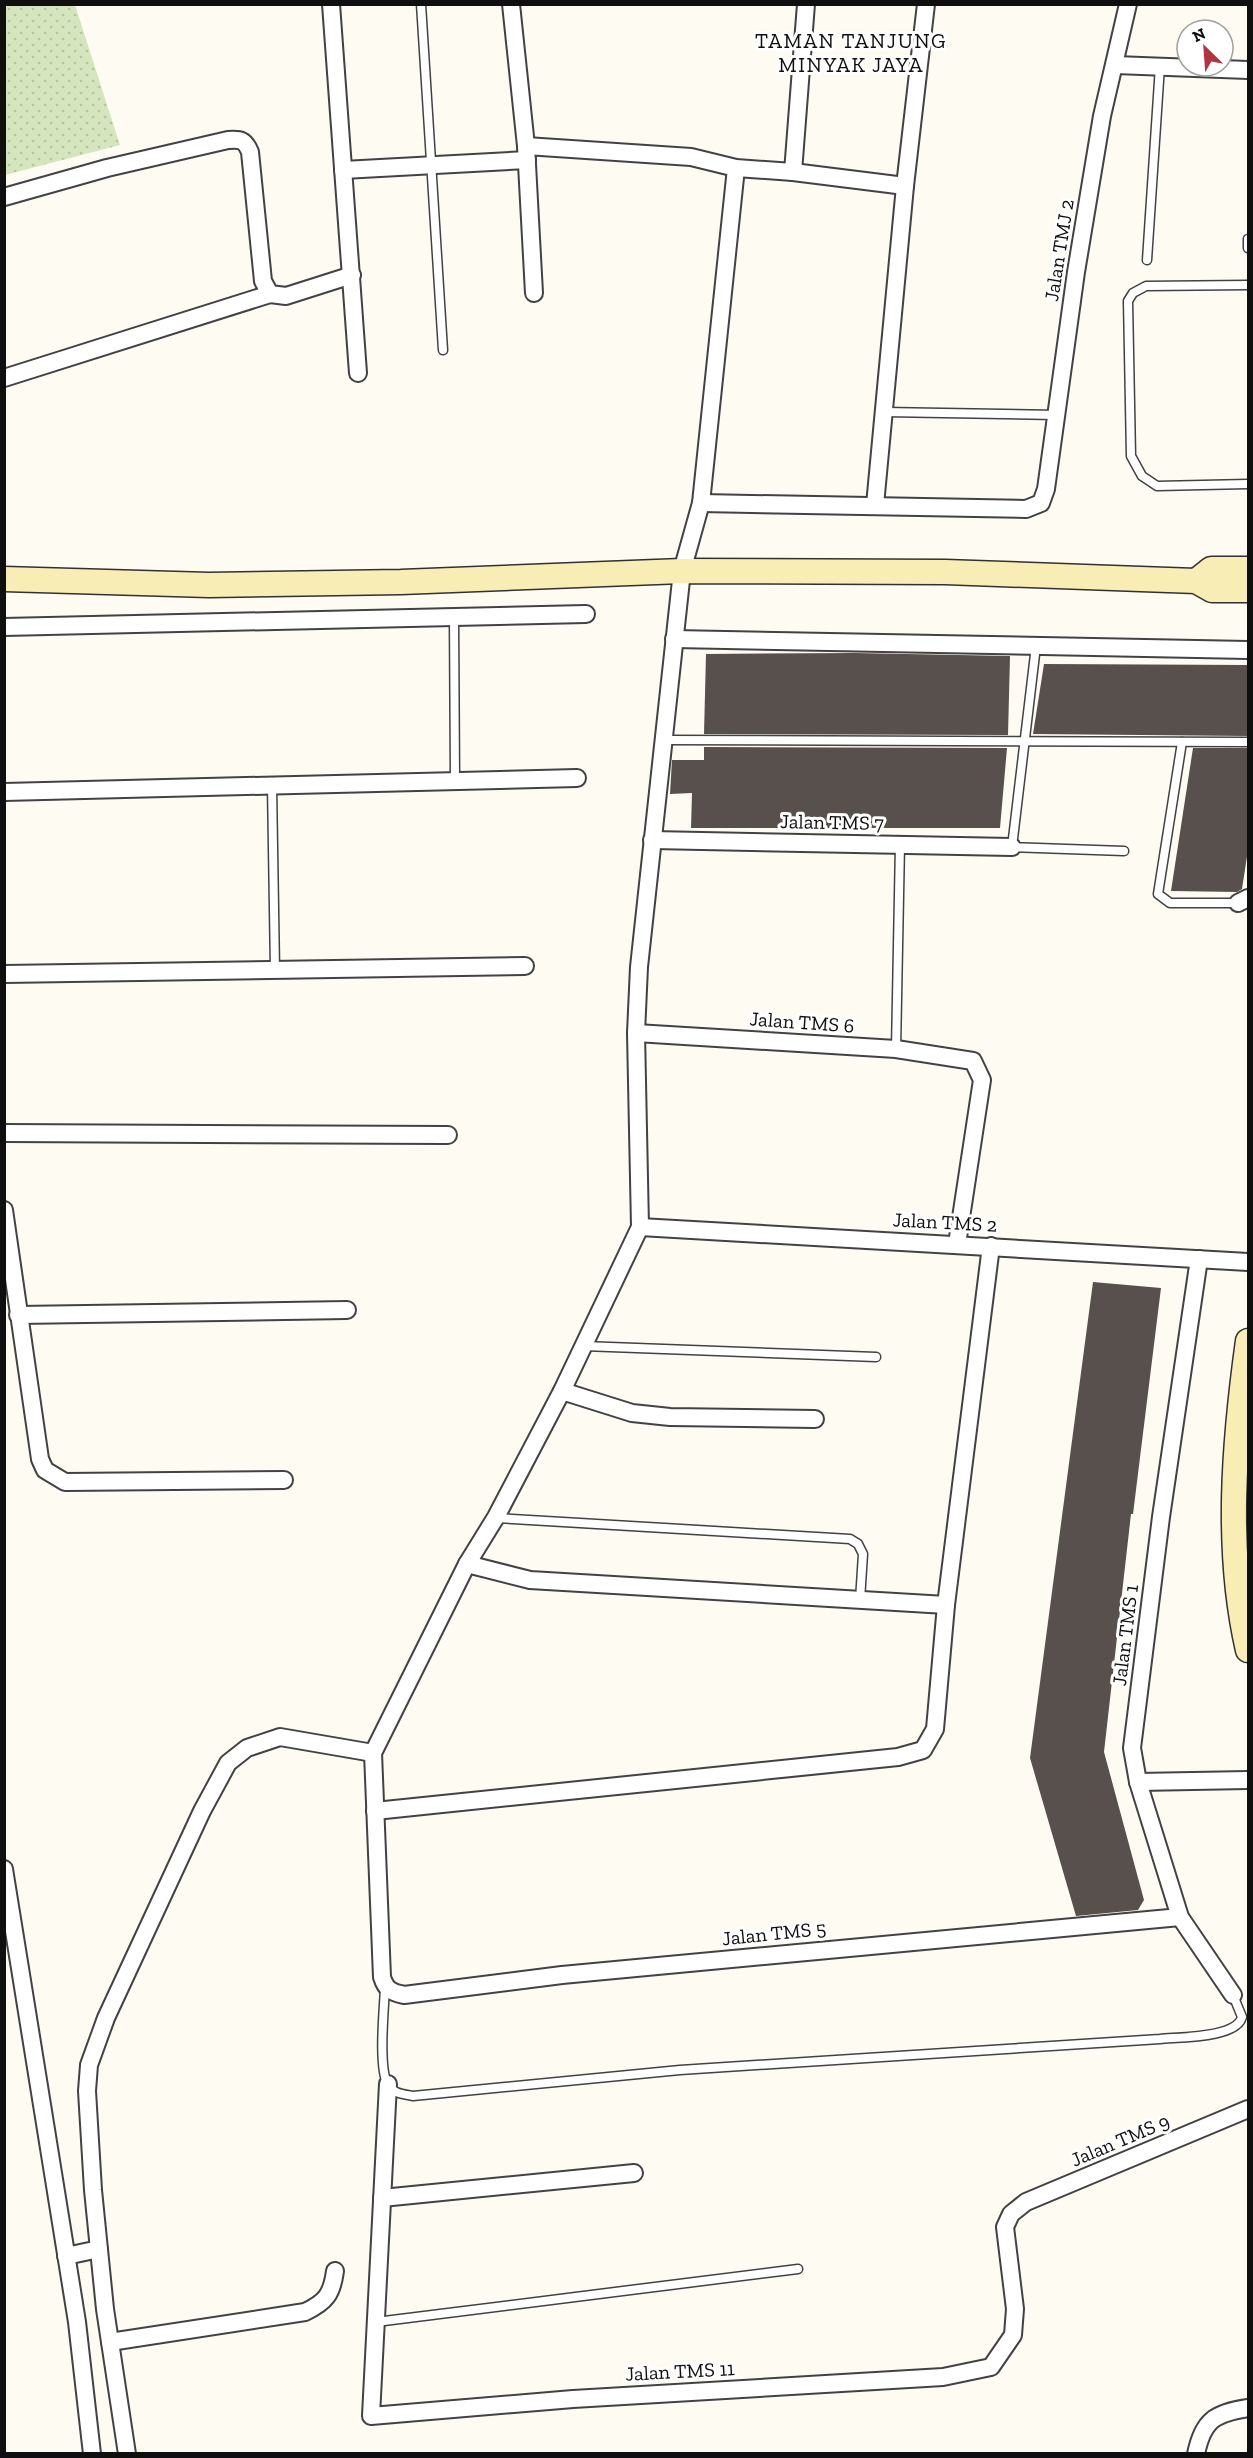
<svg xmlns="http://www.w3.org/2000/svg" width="1253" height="2458" viewBox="0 0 1253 2458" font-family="'Zilla Slab',serif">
<defs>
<pattern id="park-dots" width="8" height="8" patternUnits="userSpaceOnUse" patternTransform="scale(1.5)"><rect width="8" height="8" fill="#d5e6bf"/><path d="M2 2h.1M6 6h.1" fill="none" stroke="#b6c4a3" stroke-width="1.8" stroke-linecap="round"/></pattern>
</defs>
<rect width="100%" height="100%" fill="#fefbf3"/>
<path fill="url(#park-dots)" d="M5 4 75 5 120 145 5 175Z"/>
<g fill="#57504c">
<path d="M854 653 1010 656 1008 735 704 734 706 654Z"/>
<path d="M1044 664 1248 665V736L1033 734Z"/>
<path d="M704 747 1007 748 1000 828H691L692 793 670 794 672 760H704Z"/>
<path d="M1193 748H1248V850L1242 889 1237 892 1171 891Z"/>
<path d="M1093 1282 1161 1288 1133 1514H1131L1104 1752 1144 1900 1138 1910 1076 1916 1030 1758Z"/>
</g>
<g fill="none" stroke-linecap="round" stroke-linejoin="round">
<g stroke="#424242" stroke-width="11">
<g id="lane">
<path d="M421 4 443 350"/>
<path d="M1248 239V248"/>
<path d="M1147 260 1160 66"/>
<path d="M1248 285 1146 286 1133 293 1128 301 1131 456 1142 476 1157 486 1248 484"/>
<path d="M884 412 1057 415"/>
<path d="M454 617 455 781"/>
<path d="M1036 646 1012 847 1124 851"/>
<path d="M663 740 1248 742"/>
<path d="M1182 742 1158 894 1170 903H1238"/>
<path d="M272 786 275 970"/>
<path d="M896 1049 900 844"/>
<path d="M583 1346 876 1357"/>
<path d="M496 1518 850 1539 858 1544 863 1554 860 1600"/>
<path d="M385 1988C384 2009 378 2068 388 2085 394 2094 403 2094 413 2096L680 2070 1160 2039C1179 2037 1237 2038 1242 2017L1233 1995"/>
<path d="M376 2322 798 2269"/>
</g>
</g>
<g stroke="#424242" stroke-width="20">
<g id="street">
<path d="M331 4 358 373"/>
<path d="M511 4 526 146 534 293"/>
<path d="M1115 65 1248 70"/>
<path d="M526 146 691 157 736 168 793 172 905 186"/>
<path d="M736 168 701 503 682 571 639 967 636 1033 640 1227 562 1391 496 1517 467 1564 373 1753 382 1977C386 1990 391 1992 404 1995L562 1975 1180 1917"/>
<path d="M343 170 527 160"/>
<path d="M793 172 806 4"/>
<path d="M4 197 107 168 228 140C241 139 245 140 250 152L263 281 270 294 286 296 352 275"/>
<path d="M4 378 270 294"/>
<path d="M701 503 1026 509 1041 503 1046 489 1076 272 1102 116 1128 4"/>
<path d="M875 505 905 186 926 4"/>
<path d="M4 627 586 614"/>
<path d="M674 639 1248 650"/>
<path d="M4 792 577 778"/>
<path d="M652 840 1012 847"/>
<path d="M1238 903 1248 898"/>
<path d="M4 974 525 966"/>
<path d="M636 1033 896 1049 973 1061 982 1080 957 1244"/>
<path d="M4 1133 448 1135"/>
<path d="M4 1210 40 1459 45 1470 65 1482 284 1480"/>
<path d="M640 1227 1248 1262"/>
<path d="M1199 1259 1161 1517 1132 1748 1138 1782 1180 1917 1233 1995"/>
<path d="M18 1315 347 1310"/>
<path d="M562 1391 632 1413 670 1417 815 1419"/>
<path d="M467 1564 530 1580 946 1605"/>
<path d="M1138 1782 1248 1780"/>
<path d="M375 1811 898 1757 923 1750 935 1729 946 1605 991 1246"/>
<path d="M4 1869 77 2322 92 2454"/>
<path d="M388 2084 371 2416 573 2399 943 2377 991 2367 1013 2335 1015 2309 1005 2227 1011 2214 1026 2202 1248 2109"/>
<path d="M382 2198 634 2173"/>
<path d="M66 2256 99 2249"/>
<path d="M110 2342 305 2312C326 2302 332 2294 335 2271"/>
<path d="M127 2454 105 2309 93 2190 87 2091 89 2065 106 2018 202 1811 228 1763 247 1748 280 1737 373 1753"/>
<path d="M1196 2454C1203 2420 1215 2413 1248 2408"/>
</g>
</g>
<g stroke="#313131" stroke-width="27">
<g id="secondary">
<path d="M4 579 209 585 401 582 682 571 945 572 1196 581 1212 590H1248"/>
<path d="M1196 581 1211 569H1248"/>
<path d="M1248 1341C1234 1442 1225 1550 1248 1650"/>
</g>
</g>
<use href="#lane" stroke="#fff" stroke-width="8"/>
<use href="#street" stroke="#fff" stroke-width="16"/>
<use href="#secondary" stroke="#f8edb4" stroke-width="24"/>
</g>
<g text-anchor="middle" stroke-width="6" stroke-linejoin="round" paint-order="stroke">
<g font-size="20" fill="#0f0f0f" stroke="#fff">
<text transform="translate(1059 250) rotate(-81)" y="7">Jalan TMJ 2</text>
<text transform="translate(832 822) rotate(1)" y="7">Jalan TMS 7</text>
<text transform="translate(802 1022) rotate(4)" y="7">Jalan TMS 6</text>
<text transform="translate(945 1222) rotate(3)" y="7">Jalan TMS 2</text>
<text transform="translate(1125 1635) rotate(-83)" y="7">Jalan TMS 1</text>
<text transform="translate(774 1933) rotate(-6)" y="7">Jalan TMS 5</text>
<text transform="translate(1120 2140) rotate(-23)" y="7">Jalan TMS 9</text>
<text transform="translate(680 2371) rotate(-3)" y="7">Jalan TMS 11</text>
</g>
<g font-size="21" letter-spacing="1.5" fill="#0f0f0f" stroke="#fff">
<text x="851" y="48">TAMAN TANJUNG<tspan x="851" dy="24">MINYAK JAYA</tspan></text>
</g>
</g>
<rect width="1253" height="2458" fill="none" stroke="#0f0f0f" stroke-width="12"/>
<g transform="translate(1205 48) rotate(335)"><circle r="28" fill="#ffffff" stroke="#9f9f9f" stroke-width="1.5"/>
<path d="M0-4.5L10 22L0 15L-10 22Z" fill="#b33340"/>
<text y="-9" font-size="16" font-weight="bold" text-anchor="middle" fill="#0f0f0f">N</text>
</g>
</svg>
